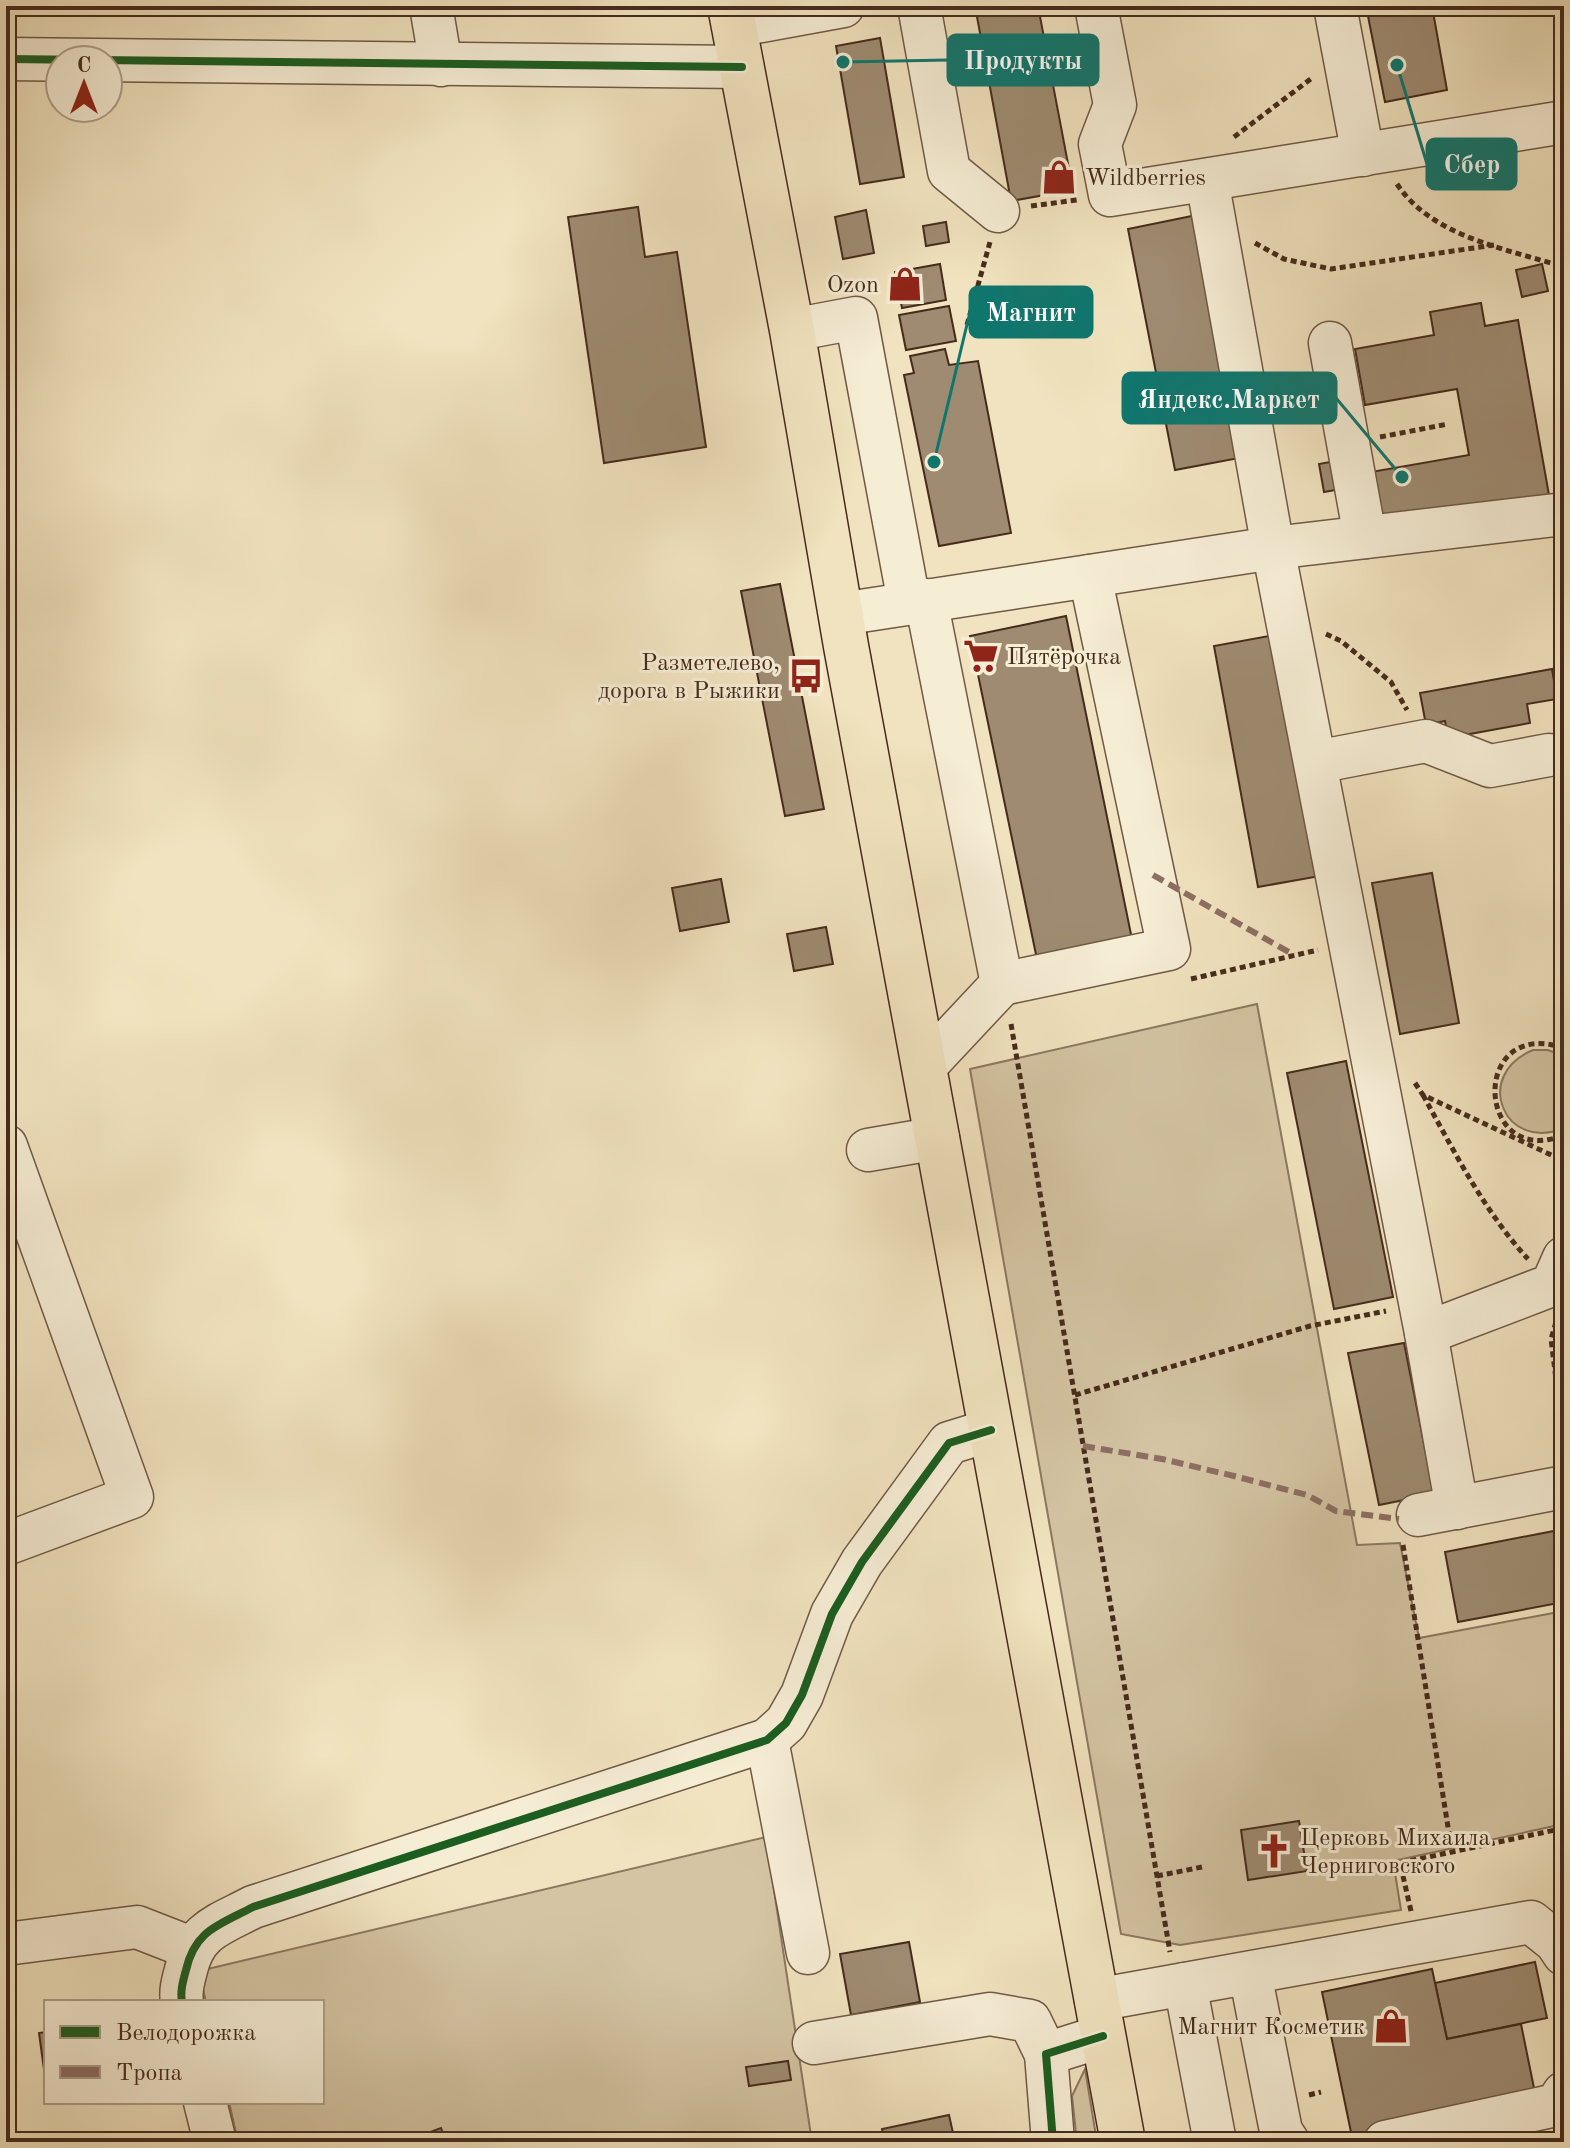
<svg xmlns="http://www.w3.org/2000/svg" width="1570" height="2148" viewBox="0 0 1570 2148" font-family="'Old Standard TT',serif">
<rect width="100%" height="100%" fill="#f1e3bf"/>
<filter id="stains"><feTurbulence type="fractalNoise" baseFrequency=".0025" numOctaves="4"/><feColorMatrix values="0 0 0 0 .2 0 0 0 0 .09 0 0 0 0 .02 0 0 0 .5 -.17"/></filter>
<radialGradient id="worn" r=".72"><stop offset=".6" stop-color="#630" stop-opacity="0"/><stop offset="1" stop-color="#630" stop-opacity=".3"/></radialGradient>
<g fill="#d4c4a3" stroke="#8c7860" stroke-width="2">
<path d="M1257 1004 1357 1545 1400 1543 1419 1638 1564 1611V1846L1559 1825 1393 1861 1401 1910 1180 1945 1121 1934 970 1069Z"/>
<path d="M1533 1050H1548L1564 1056V1128C1504 1153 1472 1075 1533 1050Z"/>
<path d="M766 1837 812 2142H238L229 2102H322V2002H206L199 1971Z"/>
<path d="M1085 2069 1097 2142H1077L1072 2096Z"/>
</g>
<g fill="#9e8b71" stroke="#452b1c" stroke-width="2">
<path d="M975 6H1038L1073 190 1011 201Z"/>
<path d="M1366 6H1432L1447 90 1385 102Z"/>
<path d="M880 38 904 177 860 184 836 46Z"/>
<path d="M638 207 645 257 677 252 706 447 604 463 568 217Z"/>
<path d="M866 210 874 253 843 259 835 217Z"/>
<path d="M1192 216 1239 458 1175 470 1128 229Z"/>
<path d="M946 222 949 242 926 246 923 226Z"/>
<path d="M940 264 946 300 902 308 895 272Z"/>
<path d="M1542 264 1548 291 1522 297 1516 270Z"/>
<path d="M1481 303 1485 326 1518 320 1549 495 1380 525 1371 472 1469 455 1457 389 1365 405 1355 349 1434 335 1430 312Z"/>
<path d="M949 306 956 341 906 350 899 315Z"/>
<path d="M945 349 949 365 978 361 1011 533 939 546 904 375 914 373 910 356Z"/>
<path d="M1336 461 1341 489 1324 492 1319 464Z"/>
<path d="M780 584 824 809 785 816 741 591Z"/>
<path d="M1066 616 1134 949 1039 969 970 636Z"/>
<path d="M1275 635 1320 876 1258 887 1214 646Z"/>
<path d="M1552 669 1557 699 1527 704 1530 723 1448 738 1445 721 1426 725 1420 693Z"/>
<path d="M1432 873 1459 1023 1400 1034 1372 883Z"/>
<path d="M721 879 729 922 680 931 672 888Z"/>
<path d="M826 927 833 964 794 971 787 934Z"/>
<path d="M1346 1061 1393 1297 1334 1309 1287 1073Z"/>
<path d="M1404 1343 1434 1494 1379 1505 1348 1353Z"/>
<path d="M1564 1529V1602L1458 1622 1445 1552Z"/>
<path d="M1299 1821 1307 1871 1248 1880 1241 1830Z"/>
<path d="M909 1942 920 2002 851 2015 840 1954Z"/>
<path d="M1535 1962 1547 2018 1447 2039 1435 1983Z"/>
<path d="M1432 1969 1447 2039 1521 2024 1536 2098 1352 2137 1322 1992Z"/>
<path d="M46 2032V2084L39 2033Z"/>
<path d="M788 2061 791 2080 749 2086 746 2067Z"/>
<path d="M949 2115 955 2142H884L882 2129Z"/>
<path d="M441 2128 446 2142H406V2141Z"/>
<path d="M325 2133 326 2142H287V2137Z"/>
</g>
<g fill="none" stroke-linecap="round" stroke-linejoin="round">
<g stroke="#705945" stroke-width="45">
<g id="minor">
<path d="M431 6 441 65"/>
<path d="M919 6 949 171 998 211"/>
<path d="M1096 6 1115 105 1100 144 1110 195 1564 122"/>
<path d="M1335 6 1363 155"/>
<path d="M734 26 843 6"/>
<path d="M6 59 742 67"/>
<path d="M1207 180 1273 548 1426 1333 1457 1508"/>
<path d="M792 330 856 318 909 602"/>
<path d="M1330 343 1365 537"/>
<path d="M841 614 1273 548 1564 514"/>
<path d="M1316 762 1426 741 1490 766 1549 755"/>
<path d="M1002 984 1169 949 1090 576"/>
<path d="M925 1066 1002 984 926 600"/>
<path d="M6 1146 132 1497 6 1544"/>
<path d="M868 1150 938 1138"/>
<path d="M1426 1333 1552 1285 1564 1258"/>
<path d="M1418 1515 1564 1487"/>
<path d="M767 1740 808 1953"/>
<path d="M6 1944 137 1927 191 1948"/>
<path d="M1250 1973 1281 2131 1288 2142"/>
<path d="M1185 1984 1215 2142"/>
<path d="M1096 2000 1531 1922 1556 1942 1564 1954"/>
<path d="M182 2002C180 1991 183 1981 186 1970 195 1930 219 1925 253 1907L767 1740 786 1723 802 1695 832 1614 862 1562 949 1443 991 1430"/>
<path d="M814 2043 990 2014 1030 2021 1046 2054"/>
<path d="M205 2102 215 2142"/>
<path d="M1053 2142 1046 2054 1103 2036"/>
<path d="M1385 2142 1556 2105 1564 2093"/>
</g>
</g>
<g stroke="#452b1c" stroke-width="47">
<path id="major" d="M730 6 792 330 846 646 1123 2142"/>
</g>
<g stroke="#452b1c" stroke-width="5" stroke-dasharray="6 4" stroke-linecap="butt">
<path d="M1234 137 1312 78"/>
<path d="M1397 184C1432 237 1507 249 1564 267"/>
<path d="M1031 206 1077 200"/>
<path d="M1255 243 1284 259 1331 269 1494 245"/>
<path d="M967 325 990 242"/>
<path d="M1380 437 1448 424"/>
<path d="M1326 634 1341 641 1391 682 1407 710"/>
<path d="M1191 979 1318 950"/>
<path d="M1011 1024 1170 1952"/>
<path d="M1564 1048C1468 1016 1476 1171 1564 1135"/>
<path d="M1415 1083 1423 1095 1564 1161"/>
<path d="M1423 1095C1454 1151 1484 1211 1528 1259"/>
<path d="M1556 1322 1551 1339 1564 1444"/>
<path d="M1075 1395 1310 1326 1386 1311"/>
<path d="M1403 1545 1452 1852"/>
<path d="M1157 1876 1202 1867"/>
<path d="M1411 1911 1400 1863 1555 1830 1564 1873"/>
<path d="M1309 2095 1321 2092"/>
</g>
<use href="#minor" stroke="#f6edd5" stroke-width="42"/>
<use href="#major" stroke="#f1e3bf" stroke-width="44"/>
<g stroke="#8d6e63" stroke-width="6" stroke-dasharray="12 6" stroke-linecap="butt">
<path d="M1153 875 1294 955"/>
<path d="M1083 1446 1162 1459 1234 1476 1307 1495 1336 1511 1399 1519"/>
</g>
<g stroke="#f6edd5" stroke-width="13">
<g id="cycleway">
<path d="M6 59 742 67"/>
<path d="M182 2002C180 1991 183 1981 186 1970 195 1930 219 1925 253 1907L767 1740 786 1723 802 1695 832 1614 862 1562 949 1443 991 1430"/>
<path d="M1053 2142 1046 2054 1103 2036"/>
</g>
</g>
<use href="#cycleway" stroke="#1b5e20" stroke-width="8"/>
</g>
<defs>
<g id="shop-bare" transform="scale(2.76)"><path d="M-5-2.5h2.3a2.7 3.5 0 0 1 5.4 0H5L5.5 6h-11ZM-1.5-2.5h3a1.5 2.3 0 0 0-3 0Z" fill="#8f2418" stroke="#f6edd5" stroke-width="2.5" paint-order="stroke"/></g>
<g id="supermarket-bare" transform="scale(2.76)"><path d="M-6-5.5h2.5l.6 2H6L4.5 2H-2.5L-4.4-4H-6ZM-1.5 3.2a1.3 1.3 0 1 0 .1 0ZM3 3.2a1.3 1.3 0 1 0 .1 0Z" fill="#8f2418" stroke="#f6edd5" stroke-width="2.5" paint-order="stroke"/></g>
<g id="bus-bare" transform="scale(2.76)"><path d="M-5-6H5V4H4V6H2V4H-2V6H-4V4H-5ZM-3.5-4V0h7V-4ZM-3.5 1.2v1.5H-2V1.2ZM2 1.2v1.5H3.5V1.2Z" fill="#8f2418" stroke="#f6edd5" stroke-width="2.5" paint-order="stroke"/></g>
<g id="church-bare" transform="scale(2.76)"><path d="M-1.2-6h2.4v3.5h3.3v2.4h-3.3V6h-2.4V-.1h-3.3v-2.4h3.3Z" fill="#8f2418" stroke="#f6edd5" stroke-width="2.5" paint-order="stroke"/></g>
</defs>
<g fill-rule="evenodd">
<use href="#shop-bare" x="1059" y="177"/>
<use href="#shop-bare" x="905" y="284"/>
<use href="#supermarket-bare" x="981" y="656"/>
<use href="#bus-bare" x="806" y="676"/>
<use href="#church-bare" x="1274" y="1851"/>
<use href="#shop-bare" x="1391" y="2026"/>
</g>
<g text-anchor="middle" stroke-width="6" stroke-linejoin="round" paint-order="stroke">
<g font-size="24" fill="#452b1c" stroke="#f6edd5" text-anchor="start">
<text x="1085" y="185">Wildberries</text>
<text x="879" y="292" text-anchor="end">Ozon</text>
<text x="1007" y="664">Пятёрочка</text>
<text x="780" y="670" text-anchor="end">Разметелево,<tspan x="780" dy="28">дорога в Рыжики</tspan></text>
<text x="1300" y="1845">Церковь Михаила<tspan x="1300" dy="28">Черниговского</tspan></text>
<text x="1365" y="2034" text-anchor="end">Магнит Косметик</text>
</g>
</g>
<path fill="none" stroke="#0f766e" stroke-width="3" d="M843 62L948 60M1397 65L1427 164M934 462L970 312M1402 477L1336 398"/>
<g fill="#0f766e" stroke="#f6edd5" stroke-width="3">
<circle cx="843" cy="62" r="8"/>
<circle cx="1397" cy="65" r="8"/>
<circle cx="934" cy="462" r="8"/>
<circle cx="1402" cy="477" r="8"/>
</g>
<g fill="#0f766e" stroke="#0f766e" stroke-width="3">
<rect x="948" y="35" width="150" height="50" rx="8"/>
<rect x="1427" y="139" width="89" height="50" rx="8"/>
<rect x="970" y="287" width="122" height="50" rx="8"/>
<rect x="1123" y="373" width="213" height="50" rx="8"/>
</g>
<g font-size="26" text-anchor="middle" font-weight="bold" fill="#fff">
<text x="1023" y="69">Продукты</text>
<text x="1472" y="173">Сбер</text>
<text x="1031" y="321">Магнит</text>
<text x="1229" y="408">Яндекс.Маркет</text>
</g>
<rect width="1570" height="2148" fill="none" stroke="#f1e3bf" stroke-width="32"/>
<rect x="8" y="8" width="1554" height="2132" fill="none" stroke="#452b1c" stroke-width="4"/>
<rect x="16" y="16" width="1538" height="2116" fill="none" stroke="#452b1c" stroke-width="2"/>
<rect x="44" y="2000" width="280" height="104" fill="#f6edd5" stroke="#af9f8b" stroke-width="2"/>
<rect x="60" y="2026" width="40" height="12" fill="#1b5e20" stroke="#af9f8b" stroke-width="2"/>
<text x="116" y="2040" font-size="24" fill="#452b1c">Велодорожка</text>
<rect x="60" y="2066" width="40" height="12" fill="#8d6e63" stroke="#af9f8b" stroke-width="2"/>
<text x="116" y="2080" font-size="24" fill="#452b1c">Тропа</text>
<g transform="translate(84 84)"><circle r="38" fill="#f6edd5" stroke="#af9f8b" stroke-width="2"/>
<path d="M0-6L14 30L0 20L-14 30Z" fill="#8f2418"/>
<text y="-12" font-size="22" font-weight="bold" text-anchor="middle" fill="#452b1c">С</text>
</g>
<rect width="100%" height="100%" filter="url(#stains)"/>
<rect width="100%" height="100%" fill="url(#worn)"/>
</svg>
